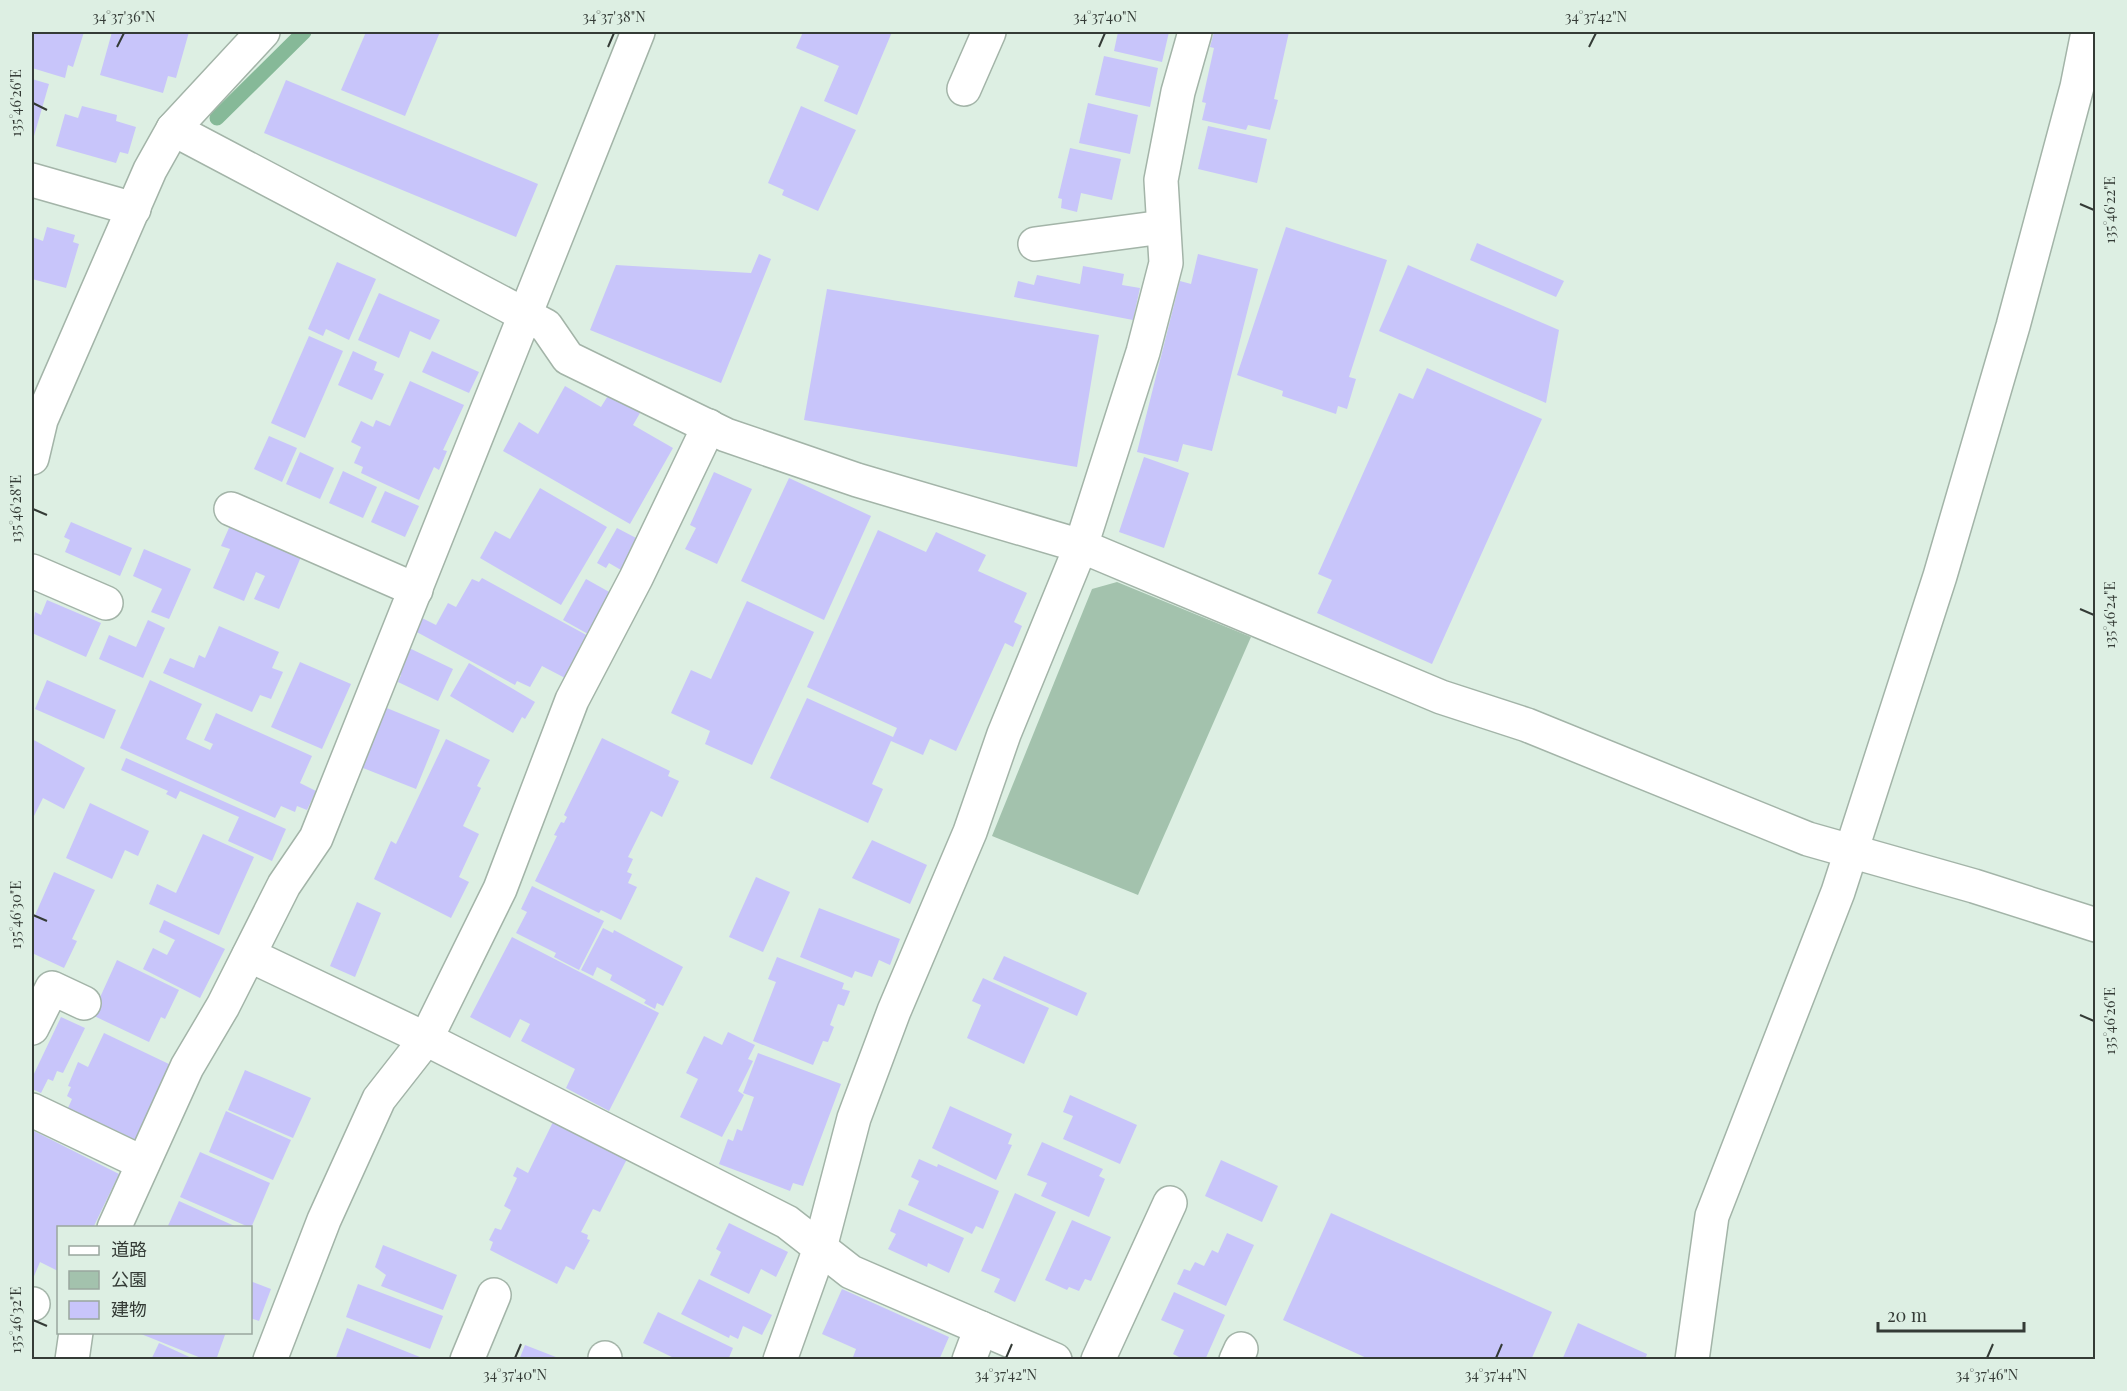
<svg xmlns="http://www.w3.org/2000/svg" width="2127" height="1391" viewBox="0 0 2127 1391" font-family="'Playfair Display','Noto Sans JP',serif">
<rect width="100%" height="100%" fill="#ddefe3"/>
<path fill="#a3c2ad" d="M1117 582 1251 637 1138 895 992 836 1092 589Z"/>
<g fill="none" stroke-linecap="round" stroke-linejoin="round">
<path stroke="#86b998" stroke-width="15" d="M217 118 304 32"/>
</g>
<g fill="#c8c5fa">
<path d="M32 32H84L73 67 68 65 65 78 32 68Z"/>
<path d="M112 32H189L176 78 168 76 163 93 100 75Z"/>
<path d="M366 32H440L405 116 341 90Z"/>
<path d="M803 32H892L857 115 824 101 839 66 796 48Z"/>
<path d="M1118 32H1169L1162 62 1114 51Z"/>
<path d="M1214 32H1289L1274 99 1278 100 1270 130 1248 125 1246 130 1202 120 1206 103 1202 102 1214 48 1210 47Z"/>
<path d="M1104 56 1158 68 1150 107 1095 95Z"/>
<path d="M32 79 49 84 34 136 32 135Z"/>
<path d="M286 80 538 184 516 237 264 133Z"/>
<path d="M1088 103 1138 115 1130 154 1079 143Z"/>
<path d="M82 106 117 115 116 121 136 127 128 154 120 152 116 163 56 146 65 114 78 118Z"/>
<path d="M801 106 856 130 818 211 782 195 784 190 768 183Z"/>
<path d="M1208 126 1267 139 1257 183 1198 169Z"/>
<path d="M1070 148 1121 159 1112 200 1081 193 1077 212 1061 208 1062 199 1058 198Z"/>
<path d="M47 227 75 235 73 242 79 244 66 288 32 279V237L43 241Z"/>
<path d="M1286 227 1387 260 1349 377 1356 379 1347 409 1338 406 1336 414 1282 396 1283 391 1237 375Z"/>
<path d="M1477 243 1564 281 1556 297 1470 260Z"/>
<path d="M759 254 771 259 721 383 590 330 616 265 751 273Z"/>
<path d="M1198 254 1258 269 1212 451 1183 444 1178 462 1137 452 1180 281 1191 284Z"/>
<path d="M337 262 376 279 349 340 326 329 323 336 308 329Z"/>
<path d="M1408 265 1559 330 1546 403 1379 331Z"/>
<path d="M1083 266 1124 274 1122 285 1140 288 1133 320 1014 297 1018 281 1034 285 1037 275 1080 284Z"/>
<path d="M827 289 1099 335 1077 467 804 420Z"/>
<path d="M379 293 440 320 430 340 410 331 399 358 358 340Z"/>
<path d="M309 336 343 351 305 438 271 423Z"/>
<path d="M353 351 377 362 374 370 384 374 372 400 338 385Z"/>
<path d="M432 351 479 372 469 393 422 372Z"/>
<path d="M1427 368 1542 419 1432 664 1317 613 1332 580 1318 574 1399 393 1413 399Z"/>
<path d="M410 381 464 405 443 450 447 451 439 470 434 467 419 500 361 473 363 467 354 463 361 447 351 442 361 421 373 427 376 420 390 426Z"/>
<path d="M565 386 601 407 609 394 640 413 633 425 673 448 630 524 503 451 519 422 538 434Z"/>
<path d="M269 436 297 448 282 482 254 469Z"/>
<path d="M300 452 334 468 320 499 286 484Z"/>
<path d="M1144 457 1189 473 1164 548 1119 532Z"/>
<path d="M343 471 377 487 363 518 329 503Z"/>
<path d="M714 472 752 489 717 564 685 549 696 528 690 525Z"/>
<path d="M789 478 871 516 824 620 741 581Z"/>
<path d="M540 488 607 527 561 605 480 558 495 531 510 539Z"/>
<path d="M385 491 419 506 405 537 371 522Z"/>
<path d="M232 521 303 552 279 609 254 599 265 576 256 572 244 601 213 588 230 549 221 546Z"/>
<path d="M71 522 132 548 120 576 65 552 70 540 64 537Z"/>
<path d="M617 528 638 539 621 570 609 563 606 568 597 563Z"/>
<path d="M878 530 926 552 936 532 986 555 978 571 1027 593 1014 622 1022 626 1013 647 1005 643 956 751 930 739 923 755 891 741 872 784 883 789 868 823 770 778 807 698 893 737 897 728 807 687Z"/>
<path d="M144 549 191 569 169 619 151 612 162 589 133 576Z"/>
<path d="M482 578 590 637 567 679 542 666 530 687 517 681 515 685 413 630 420 617 436 625 448 603 456 607 472 579 479 582Z"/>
<path d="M586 579 611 593 588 634 563 620Z"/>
<path d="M47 600 101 623 86 657 32 633 35 612 41 615Z"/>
<path d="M747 601 814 632 752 765 705 744 710 731 671 713 691 670 711 679Z"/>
<path d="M148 620 165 628 143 678 99 659 109 635 136 647Z"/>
<path d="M219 626 279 652 272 668 283 672 271 699 260 695 252 712 163 673 170 658 194 668 199 655 205 658Z"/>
<path d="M407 647 453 669 438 701 398 682 401 675 395 672Z"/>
<path d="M300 662 351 684 322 749 271 727Z"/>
<path d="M469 663 535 702 525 719 522 717 513 733 450 696Z"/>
<path d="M47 680 116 710 104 739 35 709Z"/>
<path d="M150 680 202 704 186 739 210 750 213 744 204 740 216 713 312 756 300 783 316 791 307 810 297 806 295 812 281 806 275 818 120 748Z"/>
<path d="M382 706 440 730 416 789 358 766Z"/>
<path d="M602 738 670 771 668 776 679 781 662 817 651 811 628 857 633 859 627 872 632 874 628 883 637 887 621 920 601 910 599 913 535 881 557 836 554 835 561 822 564 823 567 817 564 815Z"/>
<path d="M32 739 85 768 64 809 43 798 32 820Z"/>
<path d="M446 739 490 760 477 786 481 788 463 826 479 834 459 877 469 882 451 918 374 879 391 841 396 844Z"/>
<path d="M126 758 286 829 272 861 228 841 239 817 180 791 176 799 166 794 168 791 121 770Z"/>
<path d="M90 803 149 831 138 856 125 850 112 879 66 858Z"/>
<path d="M203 834 254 857 219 935 149 904 157 884 176 893Z"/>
<path d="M872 840 927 865 910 904 852 878Z"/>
<path d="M54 872 95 890 72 939 77 941 64 968 32 953V922Z"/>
<path d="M756 877 790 892 763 952 729 937Z"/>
<path d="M532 886 604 921 579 970 554 957 556 953 516 933 527 912 521 909Z"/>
<path d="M357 902 381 913 355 977 330 966Z"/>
<path d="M819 908 900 939 890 965 879 960 872 977 855 971 852 978 800 957Z"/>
<path d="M164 920 225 949 200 998 143 969 153 948 167 955 175 940 159 932Z"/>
<path d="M603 928 613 933 614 930 683 967 663 1006 657 1003 655 1009 644 1003 646 1000 610 980 612 975 597 967 593 976 581 970Z"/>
<path d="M512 937 659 1013 609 1111 566 1088 575 1069 521 1041 530 1024 520 1019 510 1038 470 1017Z"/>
<path d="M1004 956 1087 993 1077 1016 993 979Z"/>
<path d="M777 957 844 983 842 989 850 991 844 1006 838 1004 830 1025 834 1027 828 1042 823 1041 813 1065 753 1041 776 982 768 979Z"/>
<path d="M117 960 179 990 165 1019 161 1017 149 1042 92 1015Z"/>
<path d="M983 978 1049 1008 1024 1064 967 1038 981 1005 972 1001Z"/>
<path d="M61 1017 85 1028 63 1073 57 1071 53 1081 48 1079 41 1093 32 1089V1078Z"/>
<path d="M728 1032 755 1045 748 1059 753 1061 738 1091 744 1095 722 1137 680 1117 698 1079 686 1073 704 1036 722 1045Z"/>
<path d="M104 1033 171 1065 136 1140 68 1108 72 1099 67 1096 71 1087 68 1086 78 1062 88 1067Z"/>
<path d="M758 1053 841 1084 803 1186 793 1183 790 1191 719 1164 728 1139 733 1141 737 1129 742 1131 754 1097 743 1093Z"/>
<path d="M245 1070 311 1098 293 1138 228 1110Z"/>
<path d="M1070 1095 1137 1125 1120 1164 1063 1139 1073 1116 1063 1112Z"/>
<path d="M950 1106 1012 1134 1008 1144 1012 1145 996 1180 932 1148Z"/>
<path d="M226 1111 291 1140 273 1180 209 1152Z"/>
<path d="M553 1122 627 1159 600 1212 593 1209 581 1232 588 1235 587 1239 590 1240 574 1270 566 1266 557 1284 490 1250 493 1242 489 1240 495 1228 501 1230 511 1210 504 1206 517 1178 513 1176 517 1167 528 1173Z"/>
<path d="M32 1130 119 1174 93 1228H58V1271L40 1262 32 1281Z"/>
<path d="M1042 1142 1103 1169 1099 1176 1105 1179 1089 1217 1041 1196 1047 1183 1027 1175Z"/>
<path d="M200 1152 270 1183 251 1228 180 1197Z"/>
<path d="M919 1159 937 1167 938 1164 999 1191 983 1229 976 1226 972 1234 908 1205 919 1181 911 1177Z"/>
<path d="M1221 1160 1278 1186 1262 1222 1205 1196Z"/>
<path d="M1015 1193 1056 1212 1015 1302 994 1292 1000 1279 981 1271Z"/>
<path d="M179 1201 239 1228H167Z"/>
<path d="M899 1209 964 1238 949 1273 928 1263 927 1267 888 1249 896 1234 890 1231Z"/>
<path d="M1331 1213 1552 1312 1531 1360H1371L1283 1320Z"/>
<path d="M1072 1220 1111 1237 1091 1281 1085 1279 1079 1291 1069 1287 1067 1290 1045 1280Z"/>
<path d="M729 1223 788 1252 776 1277 761 1269 749 1294 710 1275 721 1252 716 1249Z"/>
<path d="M1227 1233 1254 1245 1226 1306 1177 1284 1184 1269 1190 1271 1195 1262 1204 1266 1212 1250 1218 1253Z"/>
<path d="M383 1245 457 1275 443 1310 381 1286 386 1275 375 1267Z"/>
<path d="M699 1279 772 1315 762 1335 743 1326 738 1339 730 1335 729 1338 681 1314Z"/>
<path d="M250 1281 271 1289 259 1321 250 1318Z"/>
<path d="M358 1284 443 1316 430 1349 346 1317Z"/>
<path d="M842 1289 949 1337 939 1360H880L874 1357 873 1360H852L856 1349 822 1334Z"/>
<path d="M1174 1292 1225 1315 1205 1360H1185L1173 1354 1184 1330 1161 1320Z"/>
<path d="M658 1312 733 1348 728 1360H678L643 1343Z"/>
<path d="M1578 1323 1647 1354 1645 1360H1562Z"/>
<path d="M347 1328 425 1359V1360H335Z"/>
<path d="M136 1332H226L216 1360H206Z"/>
<path d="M159 1343 196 1360H151Z"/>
<path d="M525 1345 561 1359V1360H519Z"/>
</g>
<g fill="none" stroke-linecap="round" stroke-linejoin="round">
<g stroke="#a3b4a8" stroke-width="36">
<g id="minor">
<path d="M964 89 989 32"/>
<path d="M173 129 546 326 568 358 726 435 857 480 1081 546 1441 697 1527 725 1808 839 1974 886 2096 925"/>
<path d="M32 180 134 209"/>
<path d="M1035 244 1163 227"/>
<path d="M32 458 41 420 150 170 173 129 263 32"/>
<path d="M231 509 416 590"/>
<path d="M32 571 106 603"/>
<path d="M249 955 426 1039 787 1222 851 1272 1055 1360"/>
<path d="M32 1028 52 988 84 1003"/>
<path d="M32 1110 143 1163"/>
<path d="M114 1228 187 1067 223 1006 284 885 316 838 638 32"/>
<path d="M32 1304H33"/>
<path d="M72 1360 76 1332"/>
<path d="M270 1360 324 1220 379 1099 426 1039 500 889 572 700 636 578 709 426"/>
<path d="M467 1360 494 1295"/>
<path d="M605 1360V1358"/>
<path d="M780 1360 820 1248 854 1118 894 1011 970 832 1004 734 1081 546 1143 352 1166 263 1161 180 1178 92 1195 32"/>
<path d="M969 1360 981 1328"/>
<path d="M1098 1360 1170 1203"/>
<path d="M1236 1360 1241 1349"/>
<path d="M1692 1360 1712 1216 1838 892 1940 576 2013 326 2077 87 2088 32"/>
</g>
</g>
<use href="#minor" stroke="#fff" stroke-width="33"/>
</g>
<path fill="none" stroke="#343b36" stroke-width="2" d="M117 47 124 33M608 47 614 33M1099 47 1105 33M1589 47 1596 33M33 103 47 110M2080 204 2094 210M33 509 47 515M2080 609 2094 615M33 915 47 921M2080 1015 2094 1021M33 1320 47 1326M515 1358 521 1344M1006 1358 1012 1344M1496 1358 1502 1344M1987 1358 1993 1344"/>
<rect width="2127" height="1391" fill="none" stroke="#ddefe3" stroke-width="66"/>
<rect x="57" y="1226" width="195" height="108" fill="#ddefe3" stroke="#99a79e" stroke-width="1.5"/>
<rect x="69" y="1246" width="30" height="9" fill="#ffffff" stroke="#99a79e" stroke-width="1.5"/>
<text x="111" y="1256" font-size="18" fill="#343b36">道路</text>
<rect x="69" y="1271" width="30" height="18" fill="#a3c2ad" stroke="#99a79e" stroke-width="1.5"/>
<text x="111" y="1286" font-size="18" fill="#343b36">公園</text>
<rect x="69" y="1301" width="30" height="18" fill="#c8c5fa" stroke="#99a79e" stroke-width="1.5"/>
<text x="111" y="1316" font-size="18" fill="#343b36">建物</text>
<path d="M1878 1322v9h146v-9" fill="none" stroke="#343b36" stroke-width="3"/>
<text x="1887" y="1322" font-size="18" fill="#343b36" stroke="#ddefe3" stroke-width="4.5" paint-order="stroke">20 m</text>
<rect x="33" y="33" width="2061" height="1325" fill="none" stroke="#343b36" stroke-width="2"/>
<g font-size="15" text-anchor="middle" fill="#343b36">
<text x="124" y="22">34°37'36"N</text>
<text x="614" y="22">34°37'38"N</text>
<text x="1105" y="22">34°37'40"N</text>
<text x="1596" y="22">34°37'42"N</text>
<text transform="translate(16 103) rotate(-90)" y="5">135°46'26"E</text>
<text transform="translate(2110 210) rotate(-90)" y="5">135°46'22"E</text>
<text transform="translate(16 509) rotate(-90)" y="5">135°46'28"E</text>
<text transform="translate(2110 615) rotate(-90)" y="5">135°46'24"E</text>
<text transform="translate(16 915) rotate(-90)" y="5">135°46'30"E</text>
<text transform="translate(2110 1021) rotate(-90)" y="5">135°46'26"E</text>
<text transform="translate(16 1320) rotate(-90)" y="5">135°46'32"E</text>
<text x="515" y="1380">34°37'40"N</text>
<text x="1006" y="1380">34°37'42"N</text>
<text x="1496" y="1380">34°37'44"N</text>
<text x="1987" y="1380">34°37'46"N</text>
</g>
</svg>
